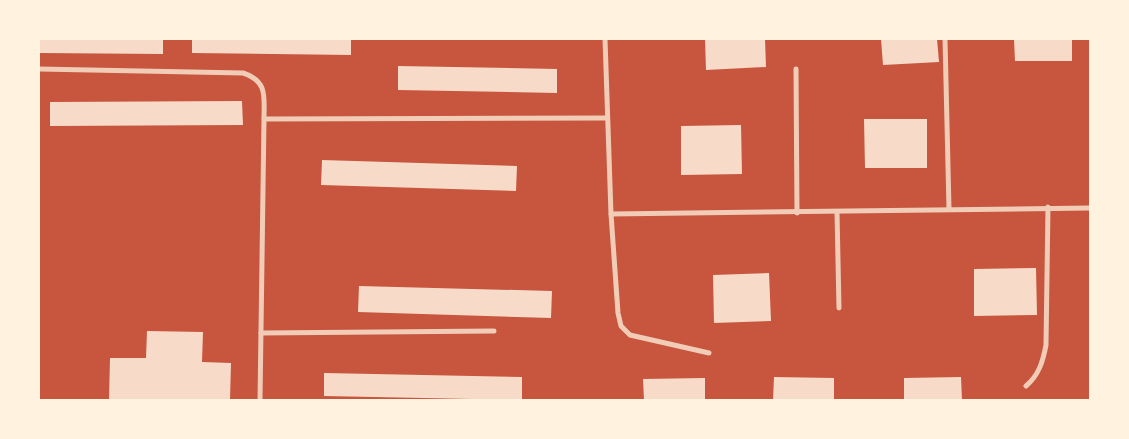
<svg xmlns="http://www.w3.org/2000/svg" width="1129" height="439" viewBox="0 0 1129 439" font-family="'Archivo Narrow',sans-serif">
<rect width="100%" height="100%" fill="#c8553d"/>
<g fill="#f7dbc8">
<path d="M39 39H163V54L39 53Z"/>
<path d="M192 39H351V55L192 53Z"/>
<path d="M705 39H765L766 67 706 70Z"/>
<path d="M881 39H937L939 62 883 65Z"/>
<path d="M1014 39H1072V61H1015Z"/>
<path d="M398 66 557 69V93L398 90Z"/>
<path d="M242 101 243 125 50 126V102Z"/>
<path d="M864 119H927V168H865Z"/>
<path d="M741 125 742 174 681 175V126Z"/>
<path d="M322 160 517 166 516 191 321 185Z"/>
<path d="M1036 268 1037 315 974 316V269Z"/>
<path d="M769 273 771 321 714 323 713 275Z"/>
<path d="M359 286 552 291 551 318 358 312Z"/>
<path d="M147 331 203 332 202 362 231 363 230 400H109L110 358H146Z"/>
<path d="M324 373 522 377V400L324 396Z"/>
<path d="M774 377 834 378V400H773Z"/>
<path d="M961 377 962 400H904V378Z"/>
<path d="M705 378V400H644L643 379Z"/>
</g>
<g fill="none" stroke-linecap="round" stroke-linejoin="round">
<g stroke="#f1ccb7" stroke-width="5">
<path d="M605 39 611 214 618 313 621 326 630 335 709 353"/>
<path d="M945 39 949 209"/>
<path d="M39 69 243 73C268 81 264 97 264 119L260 400"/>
<path d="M796 69 797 213"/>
<path d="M264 119 607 118"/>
<path d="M837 212 839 308"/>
<path d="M611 214 1090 208"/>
<path d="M261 333 494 331"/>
<path d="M1026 386C1039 375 1043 361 1046 345L1048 207"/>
</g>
</g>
<rect width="1129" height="439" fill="none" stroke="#fff3e0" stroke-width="80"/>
</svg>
